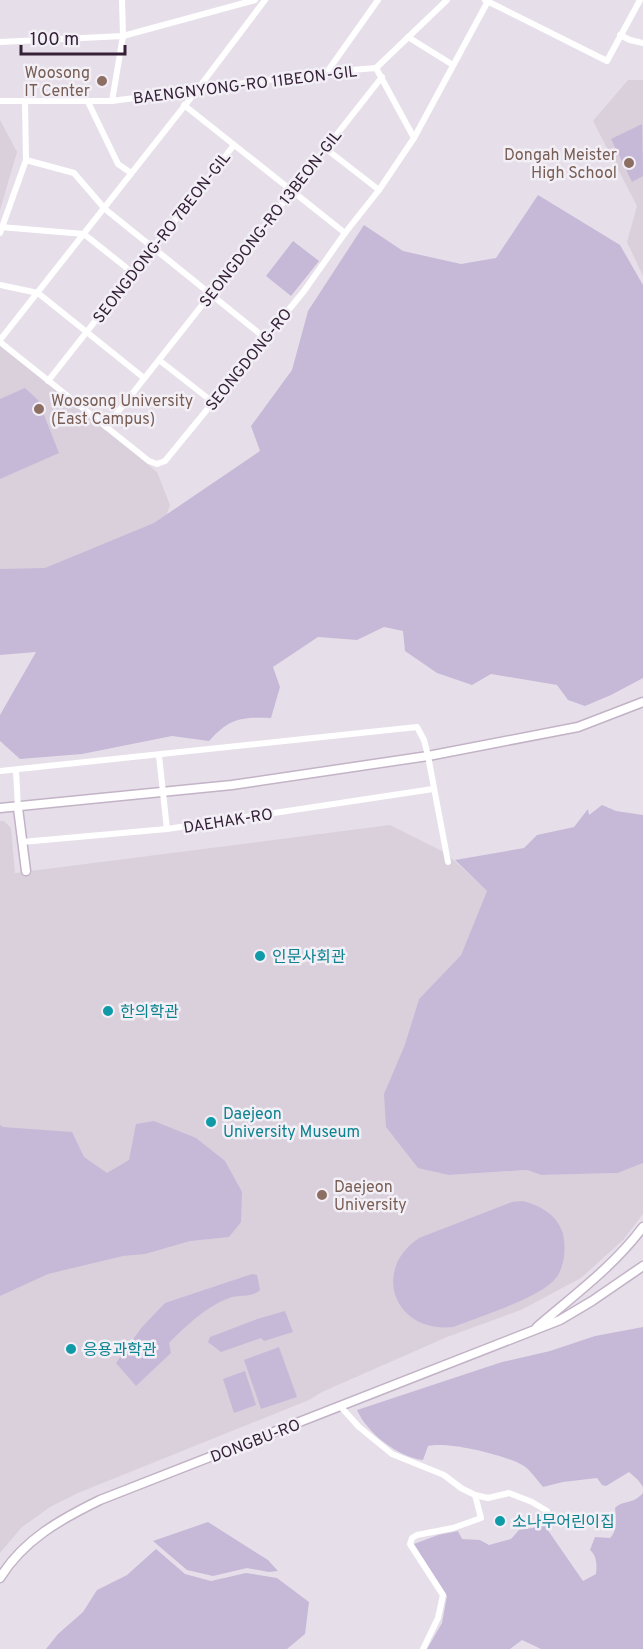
<svg xmlns="http://www.w3.org/2000/svg" width="643" height="1649" viewBox="0 0 643 1649" font-family="Overpass,'Noto Sans KR',sans-serif">
<rect width="100%" height="100%" fill="#e6dfe9"/>
<g fill="#d9d0dc">
<path d="M628 80H643V276L627 242 637 206 593 121Z"/>
<path d="M0 120 17 152 0 210Z"/>
<path d="M0 345 157 472 170 505 163 526 53 571 0 577Z"/>
<path d="M0 821H4L11 828 15 873 390 825 446 853 487 891 461 955 419 999 404 1047 449 1175 527 1170 541 1175 618 1173 643 1163V1214L623 1240 581 1278 521 1310 447 1337 322 1392 309 1400 78 1493 50 1507 21 1528 0 1553Z"/>
</g>
<g fill="#c6b9d8">
<path d="M642 124 643 176 632 182 611 139Z"/>
<path d="M538 195 620 245 643 285V678L611 695 585 706 568 700 557 685 491 674 472 685 437 673 405 651 403 631 384 627 357 640 318 637 273 667 280 687 271 718C241 717 230 718 209 741L172 736 82 754 20 759 0 741V715L36 652 0 655V569L45 568 154 523 260 451 251 426 292 370 308 311 364 225 403 251 461 264 496 258Z"/>
<path d="M293 241 319 261 291 296 266 276Z"/>
<path d="M25 388 38 400 59 453 0 479V399Z"/>
<path d="M602 805 616 811 643 815V1163L618 1173 541 1175 527 1170 449 1175 418 1168 386 1127 384 1094 404 1047 419 999 461 955 487 891 455 860 524 848 537 835 574 827 588 809 589 815Z"/>
<path d="M154 1121 196 1138 225 1161 242 1192 241 1222 229 1237 190 1241 145 1254 123 1256 48 1274 0 1296V1125L3 1127 72 1132 84 1157 107 1173 129 1160 136 1124Z"/>
<path d="M522 1201C540 1205 558 1215 563 1234 566 1248 565 1266 556 1278 540 1298 479 1317 453 1327 394 1333 371 1270 419 1238L512 1202Z"/>
<path d="M252 1274 257 1275 260 1290C252 1298 239 1294 229 1298 205 1307 186 1326 169 1343L171 1353 136 1386 116 1363 142 1327 165 1303Z"/>
<path d="M285 1311 293 1332 264 1341 261 1338 221 1352 208 1342 210 1337 257 1319Z"/>
<path d="M643 1327V1487L638 1480 629 1472 606 1486 602 1485 597 1478 563 1482 543 1487C538 1481 531 1471 524 1466 506 1455 448 1441 428 1446L423 1460C398 1457 367 1433 357 1410L502 1362 550 1351 595 1336Z"/>
<path d="M279 1347 297 1397 261 1409 244 1360Z"/>
<path d="M245 1371 256 1405 234 1413 223 1379Z"/>
<path d="M643 1493V1649H541L522 1640 510 1649H427L442 1623 447 1596 414 1544 438 1535 458 1531 462 1539 480 1540 489 1545 511 1539 519 1530 545 1526 583 1581 596 1574C597 1565 597 1556 590 1550L595 1537 610 1538C618 1530 616 1518 615 1508 624 1499 631 1506 643 1493Z"/>
<path d="M208 1522 268 1560 278 1571 269 1572 247 1568 213 1576 187 1570 153 1541Z"/>
<path d="M156 1549 185 1574 211 1581 246 1573 277 1578 309 1602 305 1634 287 1649H46L58 1634 83 1612 97 1590 127 1575Z"/>
</g>
<g fill="none" stroke-linecap="round" stroke-linejoin="round">
<g stroke="#c3b3c7" stroke-width="11">
<g id="secondary">
<path d="M0 808 232 785 428 756 578 727 643 702"/>
<path d="M18 808 26 871"/>
<path d="M537 1327C574 1295 613 1267 643 1227"/>
<path d="M0 1578C23 1540 61 1519 100 1500L560 1320 592 1301 643 1266"/>
</g>
</g>
<g stroke="#fff" stroke-width="6">
<path d="M485 0 607 61 640 0"/>
<path d="M620 35 630 40 643 43"/>
<path d="M408 37 453 65"/>
<path d="M0 42 123 36 255 0"/>
<path d="M376 68 414 138"/>
<path d="M327 72 378 0"/>
<path d="M0 101H112L327 72 376 68 447 0"/>
<path d="M112 101 123 36 122 0"/>
<path d="M88 102 118 164 131 173"/>
<path d="M184 105 345 233"/>
<path d="M325 148 379 190"/>
<path d="M26 160 74 173 105 209 265 338"/>
<path d="M0 227 84 234 133 273"/>
<path d="M0 233 26 160 25 102"/>
<path d="M0 285 38 293 144 378"/>
<path d="M0 340 197 90 265 0"/>
<path d="M0 342 149 461 157 464 165 461 304 291 345 233 379 190 414 138 488 1"/>
<path d="M159 360 214 403"/>
<path d="M48 381 234 145"/>
<path d="M106 427 382 77"/>
<path d="M159 756 167 829"/>
<path d="M0 771 417 727 424 740 428 756 448 862"/>
<path d="M16 771 18 808"/>
<path d="M22 842 167 829 433 789"/>
<path d="M340 1406 359 1427 392 1454 444 1475 461 1488 475 1495 488 1498 509 1493 532 1502 547 1511"/>
<path d="M423 1649 438 1618 443 1595 410 1544 412 1538 417 1535 453 1528 481 1518 475 1495"/>
</g>
<use href="#secondary" stroke="#fff" stroke-width="8"/>
</g>
<g fill="#8d6e63" stroke="#f3eff6" stroke-width="2">
<circle cx="102" cy="81" r="6"/>
<circle cx="629" cy="163" r="6"/>
<circle cx="39" cy="409" r="6"/>
<circle cx="322" cy="1195" r="6"/>
</g>
<g fill="#0f9aa8" stroke="#f3eff6" stroke-width="2">
<circle cx="260" cy="956" r="6"/>
<circle cx="108" cy="1011" r="6"/>
<circle cx="211" cy="1122" r="6"/>
<circle cx="71" cy="1349" r="6"/>
<circle cx="500" cy="1521" r="6"/>
</g>
<g text-anchor="middle" stroke-width="5" stroke-linejoin="round" paint-order="stroke">
<g font-size="16" fill="#785e54" stroke="#f3eff6" text-anchor="end">
<text x="90" y="78">Woosong<tspan x="90" dy="18">IT Center</tspan></text>
<text x="617" y="160">Dongah Meister<tspan x="617" dy="18">High School</tspan></text>
<text x="51" y="406" text-anchor="start">Woosong University<tspan x="51" dy="18">(East Campus)</tspan></text>
<text x="334" y="1192" text-anchor="start">Daejeon<tspan x="334" dy="18">University</tspan></text>
</g>
<g font-size="16" fill="#342137" stroke="#f3eff6">
<text transform="translate(245 84) rotate(-7)" y="6">BAENGNYONG-RO 11BEON-GIL</text>
<text transform="translate(270 218) rotate(-52)" y="6">SEONGDONG-RO 13BEON-GIL</text>
<text transform="translate(161 237) rotate(-52)" y="6">SEONGDONG-RO 7BEON-GIL</text>
<text transform="translate(248 359) rotate(-51)" y="6">SEONGDONG-RO</text>
<text transform="translate(228 820) rotate(-9)" y="6">DAEHAK-RO</text>
<text transform="translate(255 1440) rotate(-21)" y="6">DONGBU-RO</text>
</g>
<g font-size="16" fill="#0d838f" stroke="#f3eff6" text-anchor="start">
<text x="272" y="962">인문사회관</text>
<text x="120" y="1017">한의학관</text>
<text x="223" y="1119">Daejeon<tspan x="223" dy="18">University Museum</tspan></text>
<text x="83" y="1355">응용과학관</text>
<text x="512" y="1527">소나무어린이집</text>
</g>
</g>
<path d="M21 45v9h104v-9" fill="none" stroke="#342137" stroke-width="3"/>
<text x="30" y="45" font-size="18" fill="#342137" stroke="#f3eff6" stroke-width="4.5" paint-order="stroke">100 m</text>
</svg>
